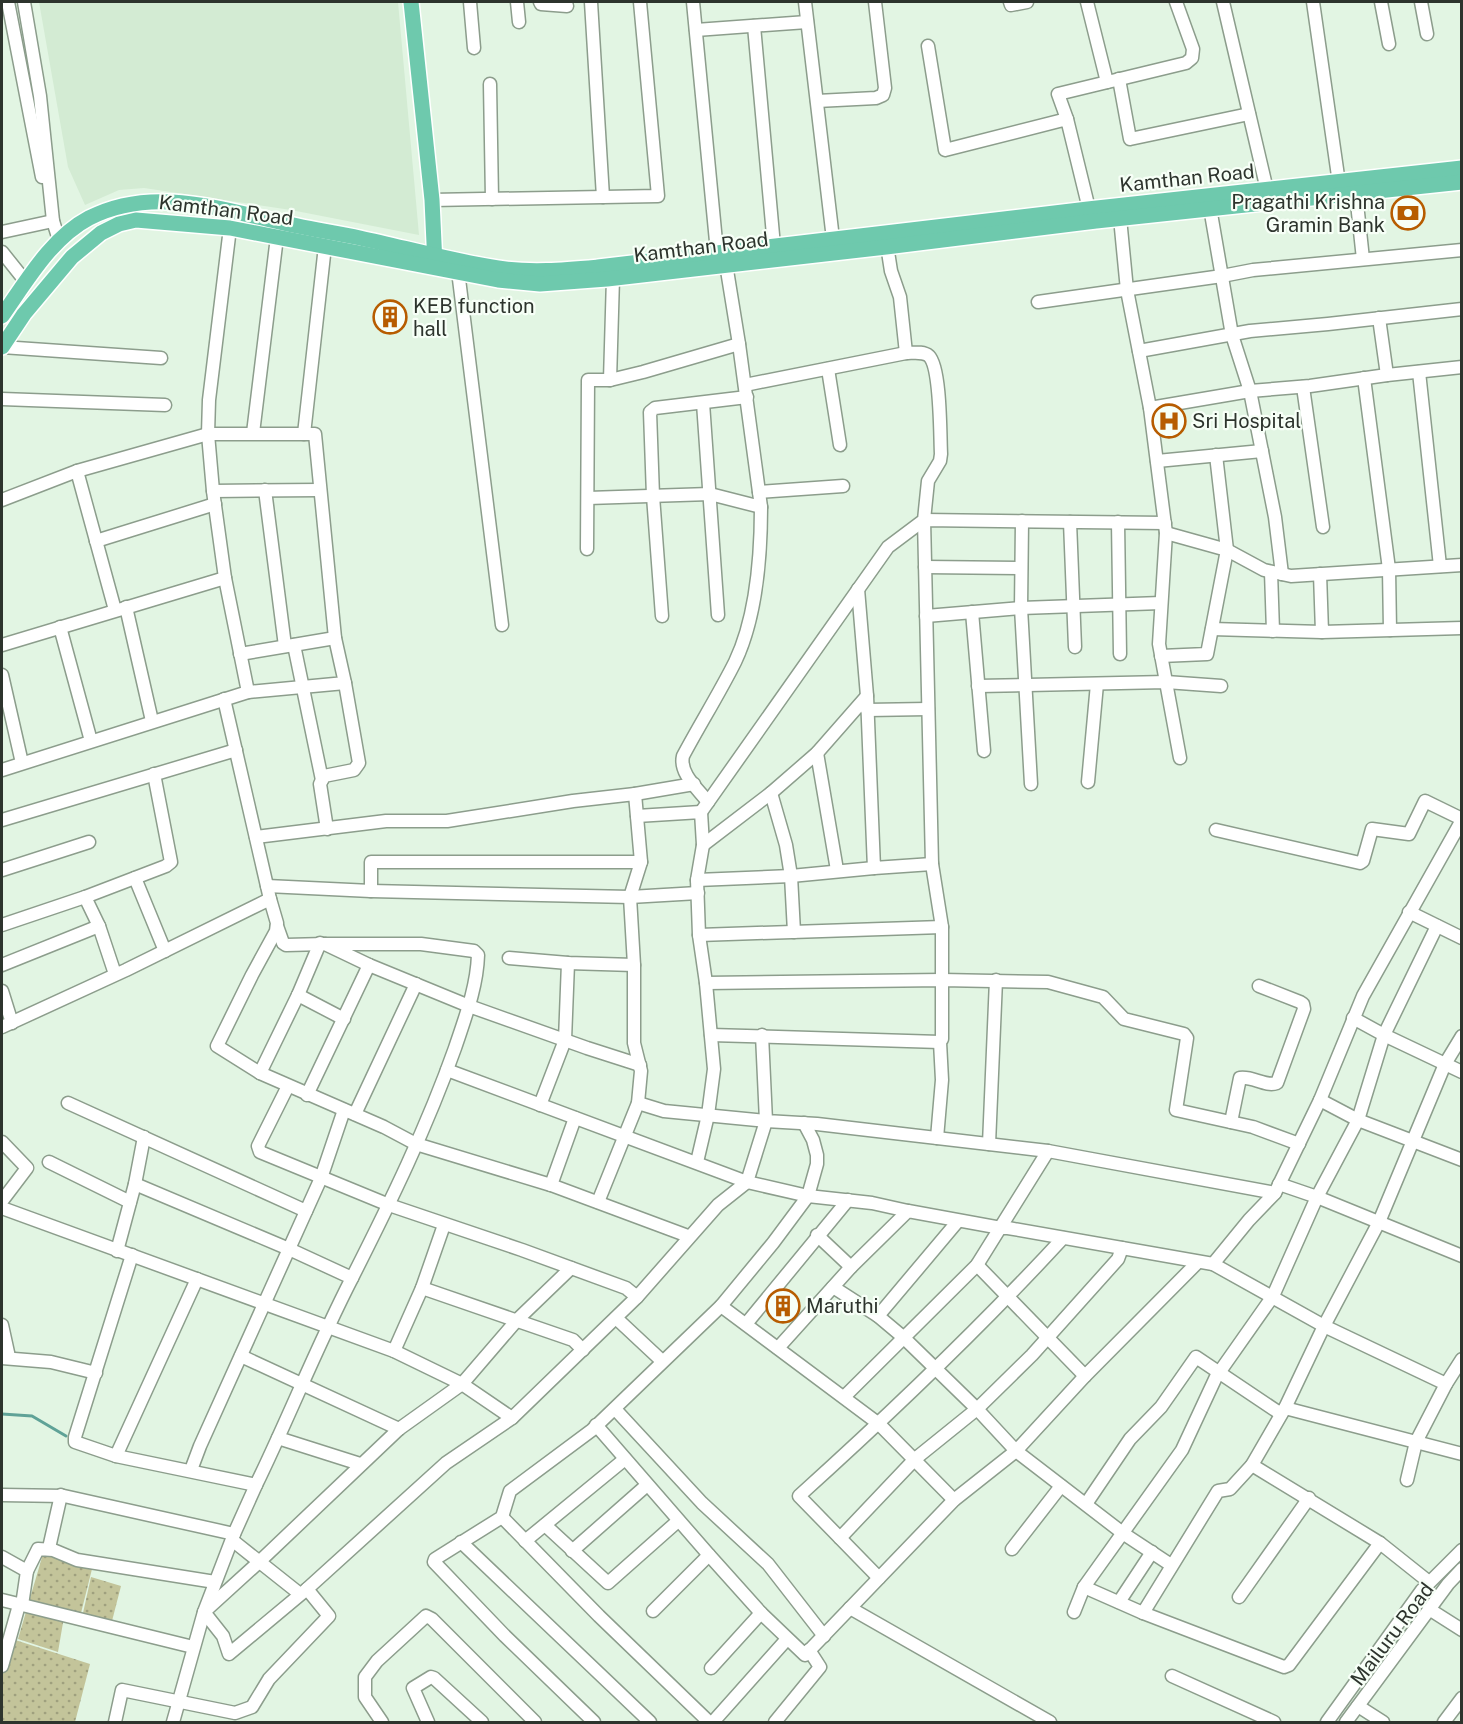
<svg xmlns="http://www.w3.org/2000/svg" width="1463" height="1724" viewBox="0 0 1463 1724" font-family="'Public Sans',sans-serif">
<defs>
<pattern id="green-dots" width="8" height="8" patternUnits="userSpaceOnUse" patternTransform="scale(1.5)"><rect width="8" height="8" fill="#c3c49a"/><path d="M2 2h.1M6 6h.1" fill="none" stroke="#9fa07e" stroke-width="1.8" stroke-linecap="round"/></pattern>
</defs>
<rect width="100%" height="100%" fill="#e2f5e3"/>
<path fill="#d3ebd3" d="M39 2H398L419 235 291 210 144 188 119 190 85 205 68 167Z"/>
<g fill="url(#green-dots)">
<path d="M43 1554 93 1565 81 1613 65 1611 58 1652 18 1639Z"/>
<path d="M91 1577 121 1586 112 1621 83 1613Z"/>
<path d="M9 1638 90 1664 75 1722H2V1665Z"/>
</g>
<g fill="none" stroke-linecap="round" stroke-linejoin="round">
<path stroke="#5fa297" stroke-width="3" d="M2 1414 32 1416 66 1436"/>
<g stroke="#8c9d8c" stroke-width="15">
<g id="minor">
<path d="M8 2 42 177"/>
<path d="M24 2 40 96 53 221 59 240"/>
<path d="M470 2 474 48"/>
<path d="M517 2 519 22"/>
<path d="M540 2 541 4 567 6"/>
<path d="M591 2 603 197"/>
<path d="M693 2 717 252"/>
<path d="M805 2 833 239"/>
<path d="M1010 2 1011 5 1027 2"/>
<path d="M1087 2 1107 82"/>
<path d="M1223 2 1267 190"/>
<path d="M1313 2 1340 190"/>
<path d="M1381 2 1389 44"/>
<path d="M1421 2 1427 34"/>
<path d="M754 26 774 246"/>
<path d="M696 30 807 22"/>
<path d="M928 46 945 150 1067 119 1089 209"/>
<path d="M1119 79 1130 139 1249 114"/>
<path d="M490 84 492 199"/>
<path d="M817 101 876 98 883 95 885 88 875 2"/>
<path d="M1067 119 1058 94 1186 63 1192 58 1193 49 1176 2"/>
<path d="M1356 194 1363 259"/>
<path d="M432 200 658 196 640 2"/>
<path d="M1209 202 1232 335 1250 391 1275 517 1282 574"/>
<path d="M1120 218 1127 290 1150 408 1166 533 1159 644 1180 758"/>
<path d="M2 232 53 221"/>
<path d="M886 239 891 271 900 297 906 353"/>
<path d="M2 252 26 282"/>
<path d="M458 271 502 625"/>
<path d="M1038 302 1222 276 1253 270 1462 250"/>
<path d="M1379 318 1387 375"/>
<path d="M2 347 161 358"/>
<path d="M1139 351 1250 331 1328 324 1462 309"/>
<path d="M828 369 840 445"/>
<path d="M1419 372 1440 566"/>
<path d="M1364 378 1389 569 1390 630"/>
<path d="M610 380 643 372 739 344"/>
<path d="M1303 387 1323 527"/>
<path d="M2 399 165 405"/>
<path d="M703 403 718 615"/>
<path d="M1150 408 1250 391 1310 386 1387 375 1462 367"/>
<path d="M253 433 277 237"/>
<path d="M1157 461 1262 451"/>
<path d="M77 471 115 610"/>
<path d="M265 490 285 646"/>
<path d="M213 491 320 490"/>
<path d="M759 492 843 486"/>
<path d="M588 498 710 494 761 507"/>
<path d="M2 500 77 471 208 434H304L325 246"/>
<path d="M1022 521 1021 608 1031 784"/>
<path d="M1070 522 1075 647"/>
<path d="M1118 522 1120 654"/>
<path d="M1166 533 1227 550 1264 570 1291 576 1462 565"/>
<path d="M96 541 215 504"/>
<path d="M587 549 588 380H610L613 278"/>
<path d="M925 567 1021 568"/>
<path d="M1271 572 1273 631"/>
<path d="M1320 574 1322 632 1462 628"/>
<path d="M858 589 867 696"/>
<path d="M126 607 152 721"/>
<path d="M972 612 984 751"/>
<path d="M662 616 653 496 650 412 655 408 747 397"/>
<path d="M926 616 1021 608 1161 603"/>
<path d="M60 627 91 741"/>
<path d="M1212 629 1322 632"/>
<path d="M2 645 225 578"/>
<path d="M294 645 322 780"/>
<path d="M240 654 335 638"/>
<path d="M1161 656 1207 654 1227 550 1216 455"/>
<path d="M2 675 22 763"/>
<path d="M978 686 1166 682 1221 686"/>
<path d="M248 692 345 683 335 638 315 434H304"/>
<path d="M867 710 928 709"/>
<path d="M817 753 837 870"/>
<path d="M2 770 248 692 225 578 213 491 208 434 209 400 230 228"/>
<path d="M1088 782 1097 684"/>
<path d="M771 793 786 845 791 876 794 932"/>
<path d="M635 794 694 784"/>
<path d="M708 802C697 788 679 773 683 756 700 724 719 694 735 662 756 618 761 556 761 507L739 344 726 264"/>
<path d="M701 812 888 547 924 520 928 481 940 461 941 454C940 436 941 368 929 356 923 351 913 353 906 353L745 385"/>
<path d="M637 816 701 812 703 845 697 880 699 935 706 983 714 1069 708 1115 697 1162"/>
<path d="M2 820 236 750"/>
<path d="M327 829 320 784 324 776 354 770 359 763 345 683"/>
<path d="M1216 830 1360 863 1363 861 1372 829 1409 834 1425 801 1462 819"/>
<path d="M256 837 386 821H447L573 801 635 794 641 862"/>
<path d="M703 845 771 793 817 753 867 696 874 868 932 864"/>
<path d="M2 870 89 842"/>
<path d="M135 878 165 951"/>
<path d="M697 880 791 876 874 868"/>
<path d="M267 886 371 891V862H641L630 897 634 965V1043L641 1071 638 1103 598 1202"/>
<path d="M371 891 630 897 698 893"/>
<path d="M85 897 166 866 171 862 154 774"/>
<path d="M270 899 277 923 276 931 252 975 217 1046 260 1073 384 1127 416 1144 551 1185 688 1236"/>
<path d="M1409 912 1462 938"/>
<path d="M2 925 85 897 99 926 115 974"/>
<path d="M277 926 283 943 286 945 325 944 369 965 469 1006 587 1048 640 1065"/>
<path d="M699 935 942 927"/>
<path d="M325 944H421L474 951 478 955C477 987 465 1018 455 1048 427 1127 390 1203 352 1278"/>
<path d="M509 958 568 963 634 965"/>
<path d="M2 965 99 926"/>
<path d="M706 983 942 980 1048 982 1103 997 1124 1019 1184 1034 1187 1038 1176 1110 1253 1127 1299 1144"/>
<path d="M2 991 12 1023"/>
<path d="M298 995 344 1019"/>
<path d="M1353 1018 1384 1035 1462 1072"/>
<path d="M2 1027 126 970 270 899 224 699"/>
<path d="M711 1035 940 1042"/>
<path d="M762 1035 766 1121 817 1124 1048 1151 1275 1193"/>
<path d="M447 1070 747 1182 808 1196 872 1203 908 1211"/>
<path d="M260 1073 298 995 320 943"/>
<path d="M288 1086 258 1146 260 1152 389 1205 522 1250 626 1288 637 1297 718 1205 747 1182 766 1121 664 1111 638 1103"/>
<path d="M307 1095 369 965"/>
<path d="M1320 1100 1358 1120 1462 1160"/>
<path d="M68 1103 306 1211"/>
<path d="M540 1105 565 1040 568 963"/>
<path d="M355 1114 416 984"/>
<path d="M1231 1122 1240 1078C1253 1076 1265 1087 1277 1083L1304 1009 1303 1004 1300 1002 1259 986"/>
<path d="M937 1138 942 1080 940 1042 942 1039V927L932 864 924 520 1165 523"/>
<path d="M2 1142 27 1168 2 1201"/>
<path d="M989 1144 996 980"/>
<path d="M49 1162 130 1202"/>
<path d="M1279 1184 1317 1197 1462 1256"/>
<path d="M551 1185 575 1118"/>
<path d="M2 1208 394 1351 462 1384 512 1418"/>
<path d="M817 1235 851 1267"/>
<path d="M117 1251 135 1184 144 1137"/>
<path d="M132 1255 75 1437V1442L116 1456 256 1485C289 1417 317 1346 352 1278L289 1249 135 1184"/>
<path d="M1213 1264 1249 1220 1275 1193 1320 1100 1363 996 1462 820"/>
<path d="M977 1265 1085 1376"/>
<path d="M571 1268 517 1320 462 1384 399 1429 259 1562 204 1612 223 1636 229 1654 307 1589 446 1463 512 1418 637 1297"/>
<path d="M833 1287 878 1316 903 1337 977 1409 1016 1451 1124 1534 1171 1565"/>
<path d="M422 1288 573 1340 583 1350"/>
<path d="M721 1306 879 1424 954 1500"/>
<path d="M878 1316 958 1221"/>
<path d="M616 1318 662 1361"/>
<path d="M746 1324 848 1200"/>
<path d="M2 1325 9 1357"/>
<path d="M778 1348 851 1267 908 1211 1001 1228H1008L1213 1264 1324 1326 1446 1384"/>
<path d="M394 1351 422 1288 444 1225"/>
<path d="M241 1356 399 1429"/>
<path d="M2 1358 51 1362 96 1373"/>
<path d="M844 1397 977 1265 1048 1151"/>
<path d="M1285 1408 1462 1454"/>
<path d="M615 1409 702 1503 768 1564 824 1636"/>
<path d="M596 1425 709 1555 761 1613 805 1655 954 1500 1016 1451 1085 1376 1198 1262"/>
<path d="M278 1438 360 1464"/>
<path d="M116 1456 197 1279"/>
<path d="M1252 1465 1380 1543 1429 1582"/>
<path d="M191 1470 200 1446 321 1178 344 1110"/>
<path d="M1407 1480 1416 1442 1446 1384 1462 1359"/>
<path d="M2 1495 64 1496 234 1534"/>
<path d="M1086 1504 1130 1439 1161 1407 1196 1357 1281 1414"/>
<path d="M502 1517 599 1616 709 1722"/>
<path d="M545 1525 608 1583 678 1521"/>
<path d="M840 1538 915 1459 977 1409 1032 1355 1118 1259 1122 1248"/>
<path d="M232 1540 300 1594"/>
<path d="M525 1541 625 1459"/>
<path d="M461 1542 650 1722"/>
<path d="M49 1548 61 1495"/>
<path d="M1012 1549 1061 1486"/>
<path d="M572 1551 647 1485"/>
<path d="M2 1557 27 1571 22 1605"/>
<path d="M27 1571 38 1549 53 1550 77 1560 215 1582"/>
<path d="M879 1578 799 1496C891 1413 980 1328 1063 1238"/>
<path d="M1084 1587 1143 1613 1284 1667 1289 1665 1380 1543"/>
<path d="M1239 1597 1309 1498"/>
<path d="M2 1600 193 1647"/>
<path d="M1119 1602 1152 1552"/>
<path d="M850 1608 1050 1722"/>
<path d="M1429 1609 1462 1630"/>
<path d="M653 1611 709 1555"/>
<path d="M1074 1612 1084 1587 1182 1450 1216 1377 1273 1296 1317 1197 1358 1120 1384 1035 1437 926"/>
<path d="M1143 1613 1218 1491 1230 1489 1252 1465 1285 1408 1324 1326 1379 1222 1445 1064 1462 1036"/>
<path d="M2 1666 19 1605"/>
<path d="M711 1668 761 1613"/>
<path d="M1172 1676 1274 1722"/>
<path d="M1358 1706 1383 1722"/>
<path d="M115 1722 122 1690 235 1713 252 1707 269 1679 329 1616 307 1589"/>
<path d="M173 1722 204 1612 234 1534 256 1485"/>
<path d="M382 1722 365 1697V1677L377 1661 426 1616 432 1619 535 1722"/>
<path d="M428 1722 413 1688 431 1677 434 1678 482 1722"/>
<path d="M594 1722 505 1636 434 1562 435 1559 502 1517 510 1491 592 1430 721 1306 773 1243 808 1196 817 1164V1155L813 1140 804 1123"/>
<path d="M713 1722 787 1639"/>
<path d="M775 1722 820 1667 809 1650"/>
<path d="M1327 1722 1422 1590 1462 1550"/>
<path d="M1346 1722 1448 1584 1462 1569"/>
<path d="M1444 1722 1462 1698"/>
</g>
</g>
<g stroke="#fff" stroke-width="18">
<g id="major">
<path d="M411 2 432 200 435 264"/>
<path d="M2 316C26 282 51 238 89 218 149 187 213 207 275 221 303 228 332 232 360 238 406 248 452 261 498 268 531 273 564 270 598 267L1088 209 1462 168"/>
<path d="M2 347 24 314 72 257 101 233 119 224 136 220 230 228 498 280 540 284 607 279 886 247 1096 221 1462 182"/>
</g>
</g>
<use href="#minor" stroke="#fff" stroke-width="12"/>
<use href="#major" stroke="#6ec9ad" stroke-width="15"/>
</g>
<defs>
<g id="bank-ring" transform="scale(1.725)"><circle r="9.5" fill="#f7fff7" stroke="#b75c00" stroke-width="1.5"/><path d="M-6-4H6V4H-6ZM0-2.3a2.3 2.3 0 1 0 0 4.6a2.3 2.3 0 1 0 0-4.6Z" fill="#b75c00"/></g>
<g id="building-ring" transform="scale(1.725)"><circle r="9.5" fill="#f7fff7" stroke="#b75c00" stroke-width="1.5"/><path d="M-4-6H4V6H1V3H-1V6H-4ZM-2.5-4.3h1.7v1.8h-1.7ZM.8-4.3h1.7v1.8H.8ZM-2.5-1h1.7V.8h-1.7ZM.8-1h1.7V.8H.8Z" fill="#b75c00"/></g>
<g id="hospital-ring" transform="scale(1.725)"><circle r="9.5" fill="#f7fff7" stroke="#b75c00" stroke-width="1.5"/><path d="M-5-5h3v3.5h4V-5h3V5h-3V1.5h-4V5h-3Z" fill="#b75c00"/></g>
</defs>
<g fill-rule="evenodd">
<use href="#bank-ring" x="1408" y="213"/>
<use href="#building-ring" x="390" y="317"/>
<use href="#hospital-ring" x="1169" y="421"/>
<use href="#building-ring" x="783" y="1306"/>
</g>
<g text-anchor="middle" stroke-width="4.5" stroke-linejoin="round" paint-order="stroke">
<g font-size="20" fill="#2d342d" stroke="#f7fff7">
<text transform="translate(1187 178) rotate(-6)" y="7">Kamthan Road</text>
<text transform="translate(226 210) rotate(7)" y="7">Kamthan Road</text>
<text transform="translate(701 247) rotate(-7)" y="7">Kamthan Road</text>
<text transform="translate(1392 1634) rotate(-53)" y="7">Mailuru Road</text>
</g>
<g font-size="20" fill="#2d342d" stroke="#f7fff7" text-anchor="start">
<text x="1385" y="209" text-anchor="end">Pragathi Krishna<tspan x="1385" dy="23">Gramin Bank</tspan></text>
<text x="413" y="313">KEB function<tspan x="413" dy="23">hall</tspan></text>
<text x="1192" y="428">Sri Hospital</text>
<text x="806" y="1313">Maruthi</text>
</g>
</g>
<rect width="1463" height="1724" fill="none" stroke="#2d342d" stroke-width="6"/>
</svg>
